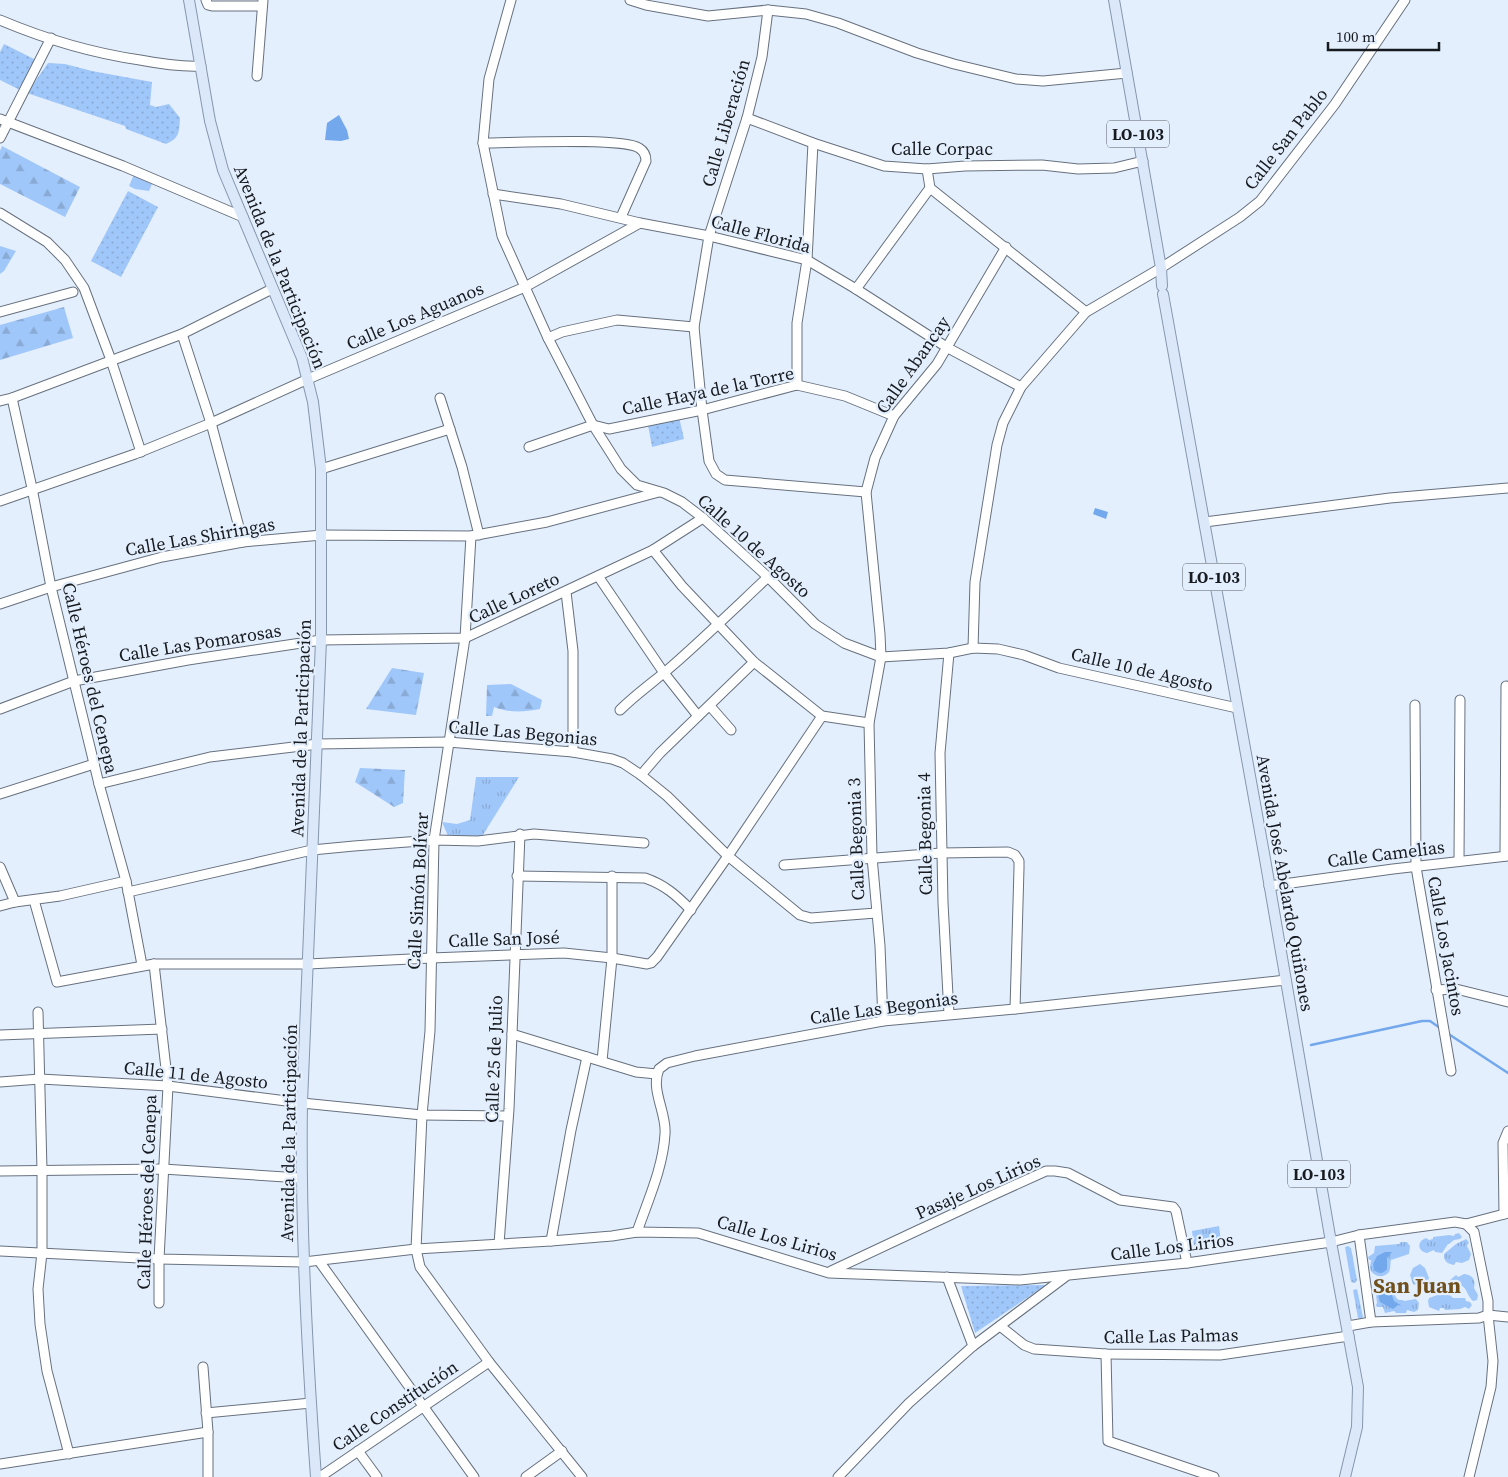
<svg xmlns="http://www.w3.org/2000/svg" width="1508" height="1477" viewBox="0 0 1508 1477" font-family="'Source Serif 4',serif">
<defs>
<pattern id="grass-tufts" width="24" height="20" patternUnits="userSpaceOnUse" patternTransform="scale(1.25)"><rect width="24" height="20" fill="#a0c7f9"/><path d="M3 7l-1-3M5 7V3M7 7l1-3M15 17l-1-3M17 17v-4M19 17l1-3" fill="none" stroke="#89aad5"/></pattern>
<pattern id="forest-firs" width="22" height="20" patternUnits="userSpaceOnUse" patternTransform="scale(1.25)"><rect width="22" height="20" fill="#a0c7f9"/><path d="M5 1l3.5 6h-7zM16 11l3.5 6h-7z" fill="#89aad5"/></pattern>
<pattern id="park-dots" width="8" height="8" patternUnits="userSpaceOnUse" patternTransform="scale(1.25)"><rect width="8" height="8" fill="#a0c7f9"/><path d="M2 2h.1M6 6h.1" fill="none" stroke="#89aad5" stroke-width="1.8" stroke-linecap="round"/></pattern>
</defs>
<rect width="100%" height="100%" fill="#e4effe"/>
<g fill="url(#grass-tufts)">
<path d="M135 172 154 179 149 191 135 189 129 186Z"/>
<path d="M476 777H519L481 838 448 836 442 822 457 824 470 820Z"/>
<path d="M1219 1226 1221 1241 1194 1247 1192 1231Z"/>
<path d="M1459 1233 1462 1237 1460 1239 1454 1240 1449 1244H1448L1442 1253 1435 1252 1434 1250 1427 1253C1417 1251 1417 1241 1426 1238L1429 1240 1433 1239V1237L1449 1235 1454 1236 1455 1234Z"/>
<path d="M1466 1239 1469 1242 1467 1246 1471 1254 1469 1260 1462 1263 1456 1262 1454 1265C1448 1264 1443 1261 1444 1254L1456 1244Z"/>
<path d="M1401 1242H1407L1410 1246 1409 1254 1391 1260C1390 1263 1391 1268 1389 1272 1384 1279 1371 1277 1370 1267 1370 1265 1371 1263 1371 1260H1369L1368 1257 1374 1253 1375 1246 1399 1244Z"/>
<path d="M1348 1246 1351 1248 1357 1280 1355 1283 1351 1282 1345 1247Z"/>
<path d="M1420 1264 1425 1268 1429 1278 1426 1285 1419 1287 1413 1284 1410 1275 1413 1268Z"/>
<path d="M1464 1274C1473 1275 1476 1280 1474 1288L1478 1295 1477 1300 1473 1301C1467 1296 1468 1290 1462 1286L1455 1288 1453 1292 1448 1291 1450 1280 1456 1275 1458 1277Z"/>
<path d="M1383 1287C1394 1286 1392 1295 1399 1300H1403L1404 1301 1416 1299 1419 1303 1418 1310 1414 1312 1407 1310 1406 1313H1396L1394 1311 1385 1313 1383 1307H1377L1376 1305 1377 1303 1376 1294Z"/>
<path d="M1357 1289 1363 1317 1361 1319 1358 1318 1353 1290Z"/>
<path d="M1443 1293H1448L1453 1298H1465L1466 1301 1470 1302 1472 1305 1469 1309 1465 1307 1460 1309 1445 1310 1444 1308H1440L1439 1311 1429 1307 1428 1301 1429 1298Z"/>
</g>
<g fill="url(#forest-firs)">
<path d="M2 146 80 187 65 217 0 184V151Z"/>
<path d="M0 246 16 251 4 271 0 274Z"/>
<path d="M64 307 73 338 0 360V325Z"/>
<path d="M392 668 424 673 416 715 366 709Z"/>
<path d="M511 684 542 700 540 709C524 712 509 713 494 707L492 716H486L487 685Z"/>
<path d="M360 768 405 770 403 803 394 807 355 782Z"/>
</g>
<g fill="url(#park-dots)">
<path d="M4 44 36 60 20 90 0 80V52Z"/>
<path d="M48 63 65 64 92 71 152 82 150 105 156 107 169 104 180 118C179 132 180 138 166 144L126 129 125 126 27 93Z"/>
<path d="M128 191 158 207 121 277 91 261Z"/>
<path d="M679 417 684 439 652 447 648 425Z"/>
<path d="M1046 1285 975 1333 961 1286Z"/>
</g>
<g fill="#73a8ec">
<path d="M339 115 347 130 349 139 341 141 325 140 327 123Z"/>
<path d="M1095 508 1108 512 1106 519 1093 514Z"/>
<path d="M1385 1252H1392L1387 1258V1269C1383 1274 1379 1274 1374 1270L1373 1264 1377 1256Z"/>
<path d="M1384 1289 1390 1290 1394 1301 1402 1306 1398 1305 1393 1309 1380 1302 1378 1295Z"/>
</g>
<g fill="none" stroke-linecap="round" stroke-linejoin="round">
<g stroke="#73a8ec" stroke-width="2.5">
<path d="M1447 1033 1508 1073"/>
<path d="M1311 1045 1422 1021H1430L1440 1028"/>
</g>
<g stroke="#67717e" stroke-width="11">
<g id="minor">
<path d="M206 0 208 5 212 6H262"/>
<path d="M511 0 489 79 483 143 502 236 548 338 593 425 621 469 637 485 664 493 682 502 703 518 768 577 815 624 844 643 881 657 949 653 973 648 998 649 1024 655 1059 668 1237 708"/>
<path d="M630 0 646 5 708 16 768 10 806 14 838 23 917 53 954 64 1016 79 1043 81 1127 73"/>
<path d="M768 10 762 57 747 118 709 236 694 327 702 410 709 461 716 474 725 480 866 492"/>
<path d="M0 20C45 39 92 53 140 60 161 64 180 67 201 66"/>
<path d="M257 76 263 0"/>
<path d="M747 118 813 143 884 166 927 169 965 166 1042 165 1078 169 1114 168 1143 161"/>
<path d="M0 119 123 166 243 217"/>
<path d="M0 138 51 38"/>
<path d="M483 143C510 143 622 137 639 148 644 151 646 155 646 161L621 217"/>
<path d="M930 188 1086 312"/>
<path d="M493 194 561 204 640 223 709 236 807 260 856 289 948 348 1021 387"/>
<path d="M0 213 47 242 65 260 84 288 111 360 141 452"/>
<path d="M856 289 930 188 927 169"/>
<path d="M0 312 73 292"/>
<path d="M182 334 211 423 243 542"/>
<path d="M548 338 562 332 617 320 694 327"/>
<path d="M797 385V323L807 260 813 143"/>
<path d="M12 398 32 488 51 587 99 784 126 881 142 965"/>
<path d="M440 398 462 467 479 535"/>
<path d="M0 401 12 398 182 334 272 289"/>
<path d="M529 447 593 425 609 429 702 410 797 385 845 396 894 416"/>
<path d="M321 469 450 429"/>
<path d="M0 501 135 454 211 423 308 379 525 287 640 223"/>
<path d="M1205 522 1390 498 1508 488"/>
<path d="M471 536 465 638 434 840 430 1031 422 1115 416 1249 420 1267 489 1362 582 1477"/>
<path d="M653 550 682 586 754 662 822 716 869 723"/>
<path d="M598 576 664 673 698 716"/>
<path d="M566 592 573 651V752"/>
<path d="M0 604 51 587 162 557 243 542 322 535 471 536 547 522 659 492"/>
<path d="M973 648 975 582 997 445 1003 423 1021 387 1086 312 1161 268 1240 217 1260 201 1335 104 1405 0"/>
<path d="M1415 705 1416 867 1451 1071"/>
<path d="M710 706 731 730"/>
<path d="M0 709 74 681 188 660 321 640 465 638 653 550 703 518"/>
<path d="M620 710C636 694 655 681 672 666 705 637 736 607 768 577"/>
<path d="M641 775 660 753 754 662"/>
<path d="M99 784 210 757 318 744 448 742 573 752 612 759 623 763 641 775 667 796 728 856 800 915 811 918 876 913"/>
<path d="M0 794 94 764"/>
<path d="M1505 856 1506 686"/>
<path d="M1459 861 1460 700"/>
<path d="M784 865 941 853 1008 852 1015 855 1019 861V868L1015 1009"/>
<path d="M0 867 15 902"/>
<path d="M517 876 645 878C665 885 676 895 691 910"/>
<path d="M1269 886 1393 869 1508 856"/>
<path d="M128 892 312 850 354 846 434 840 478 841 534 834 644 843"/>
<path d="M34 900 57 982 154 964H308L431 958 564 953 612 958 647 964 651 963 657 957 728 856 822 716"/>
<path d="M0 906 15 902 60 896 126 881"/>
<path d="M154 964 168 1086 159 1259V1303"/>
<path d="M1436 990 1456 989 1508 1002"/>
<path d="M38 1012 42 1170V1253L38 1289 40 1324 47 1371 69 1454"/>
<path d="M949 1014 943 903 940 753 949 653"/>
<path d="M883 1021 880 946 872 857 869 723 881 657 880 634 866 492 875 458 894 416 937 364 1006 247"/>
<path d="M512 1034 636 1072 657 1074"/>
<path d="M0 1035 162 1029"/>
<path d="M602 1061 612 958V876"/>
<path d="M0 1082 40 1079 168 1086 302 1103 422 1115 508 1116"/>
<path d="M0 1171 163 1169 301 1178"/>
<path d="M1504 1214 1503 1143 1508 1131"/>
<path d="M1466 1224 1474 1232 1488 1301V1315L1493 1361 1491 1387 1469 1477"/>
<path d="M637 1232C648 1200 663 1168 665 1134 667 1113 650 1090 659 1069L667 1063 695 1056 883 1021 1015 1009 1286 980"/>
<path d="M1359 1235 1371 1322"/>
<path d="M551 1241 571 1130 587 1057"/>
<path d="M499 1244 509 1109 520 834"/>
<path d="M0 1251 159 1259 304 1262 416 1249 551 1241 612 1236 637 1232 698 1233 829 1273 1020 1280 1187 1263 1331 1242 1359 1235 1455 1222 1466 1224 1508 1213"/>
<path d="M319 1261 474 1477"/>
<path d="M831 1271 993 1195 1046 1171H1055L1068 1173 1120 1200 1173 1207 1176 1211 1187 1263"/>
<path d="M947 1277 973 1346"/>
<path d="M1000 1326 1024 1345 1034 1349 1106 1354 1220 1355 1349 1336"/>
<path d="M1348 1326 1371 1322 1479 1318 1488 1315 1508 1317"/>
<path d="M1106 1354 1108 1441 1214 1477"/>
<path d="M203 1367 208 1432V1477"/>
<path d="M206 1413 311 1403"/>
<path d="M358 1451 377 1477"/>
<path d="M0 1464 208 1432"/>
<path d="M320 1477 489 1362"/>
<path d="M526 1477 562 1451"/>
<path d="M838 1477 909 1403 973 1346 1065 1277"/>
</g>
</g>
<g stroke="#8696ac" stroke-width="12">
<g id="major">
<path d="M189 0 210 121 223 170 302 358 313 402 321 469V640L302 1103C300 1228 307 1353 316 1477"/>
<path d="M1114 0 1161 268 1162 286"/>
<path d="M1163 294 1265 859 1331 1242 1358 1387 1357 1427 1345 1477"/>
</g>
</g>
<use href="#minor" stroke="#fff" stroke-width="9"/>
<use href="#major" stroke="#dae8fa" stroke-width="10"/>
</g>
<g text-anchor="middle" stroke-width="4.5" stroke-linejoin="round" paint-order="stroke">
<g fill="#e4effe" stroke="#545b63" stroke-width="1">
<rect x="1107" y="120.5" width="62" height="27" rx="4"/>
<rect x="1183" y="563.5" width="62" height="27" rx="4"/>
<rect x="1288" y="1160.5" width="62" height="27" rx="4"/>
</g>
<g font-size="16" font-weight="bold" fill="#171b20">
<text x="1138" y="140">LO-103</text>
<text x="1214" y="583">LO-103</text>
<text x="1319" y="1180">LO-103</text>
</g>
<g font-size="18" fill="#171b20" stroke="#e4effe">
<text transform="translate(726 123) rotate(-74)" y="6">Calle Liberación</text>
<text transform="translate(1286 139) rotate(-52)" y="6">Calle San Pablo</text>
<text x="942" y="155">Calle Corpac</text>
<text transform="translate(761 234) rotate(15)" y="6">Calle Florida</text>
<text transform="translate(280 267) rotate(68)" y="6">Avenida de la Participación</text>
<text transform="translate(415 316) rotate(-23)" y="6">Calle Los Aguanos</text>
<text transform="translate(913 365) rotate(-55)" y="6">Calle Abancay</text>
<text transform="translate(708 391) rotate(-12)" y="6">Calle Haya de la Torre</text>
<text transform="translate(200 537) rotate(-10)" y="6">Calle Las Shiringas</text>
<text transform="translate(754 546) rotate(42)" y="6">Calle 10 de Agosto</text>
<text transform="translate(514 598) rotate(-25)" y="6">Calle Loreto</text>
<text transform="translate(200 643) rotate(-9)" y="6">Calle Las Pomarosas</text>
<text transform="translate(1142 670) rotate(13)" y="6">Calle 10 de Agosto</text>
<text transform="translate(90 678) rotate(77)" y="6">Calle Héroes del Cenepa</text>
<text transform="translate(301 728) rotate(-88)" y="6">Avenida de la Participación</text>
<text transform="translate(523 733) rotate(5)" y="6">Calle Las Begonias</text>
<text transform="translate(925 834) rotate(-91)" y="6">Calle Begonia 4</text>
<text transform="translate(856 839) rotate(-92)" y="6">Calle Begonia 3</text>
<text transform="translate(1386 854) rotate(-7)" y="6">Calle Camelias</text>
<text transform="translate(1285 883) rotate(80)" y="6">Avenida José Abelardo Quiñones</text>
<text transform="translate(418 891) rotate(-87)" y="6">Calle Simón Bolívar</text>
<text transform="translate(504 939) rotate(-2)" y="6">Calle San José</text>
<text transform="translate(1446 946) rotate(80)" y="6">Calle Los Jacintos</text>
<text transform="translate(884 1008) rotate(-8)" y="6">Calle Las Begonias</text>
<text transform="translate(494 1059) rotate(-88)" y="6">Calle 25 de Julio</text>
<text transform="translate(196 1075) rotate(6)" y="6">Calle 11 de Agosto</text>
<text transform="translate(289 1133) rotate(-89)" y="6">Avenida de la Participación</text>
<text transform="translate(978 1187) rotate(-24)" y="6">Pasaje Los Lirios</text>
<text transform="translate(147 1192) rotate(-88)" y="6">Calle Héroes del Cenepa</text>
<text transform="translate(777 1238) rotate(16)" y="6">Calle Los Lirios</text>
<text transform="translate(1172 1247) rotate(-7)" y="6">Calle Los Lirios</text>
<text transform="translate(1171 1336) rotate(-1)" y="6">Calle Las Palmas</text>
<text transform="translate(395 1406) rotate(-34)" y="6">Calle Constitución</text>
</g>
<g font-size="22" font-weight="bold" fill="#71501c" stroke="#e4effe">
<text x="1417" y="1293">San Juan</text>
</g>
</g>
<path d="M1328 42v8h111v-8" fill="none" stroke="#171b20" stroke-width="2.5"/>
<text x="1336" y="42" font-size="15" fill="#171b20" stroke="#e4effe" stroke-width="4" paint-order="stroke">100 m</text>
</svg>
